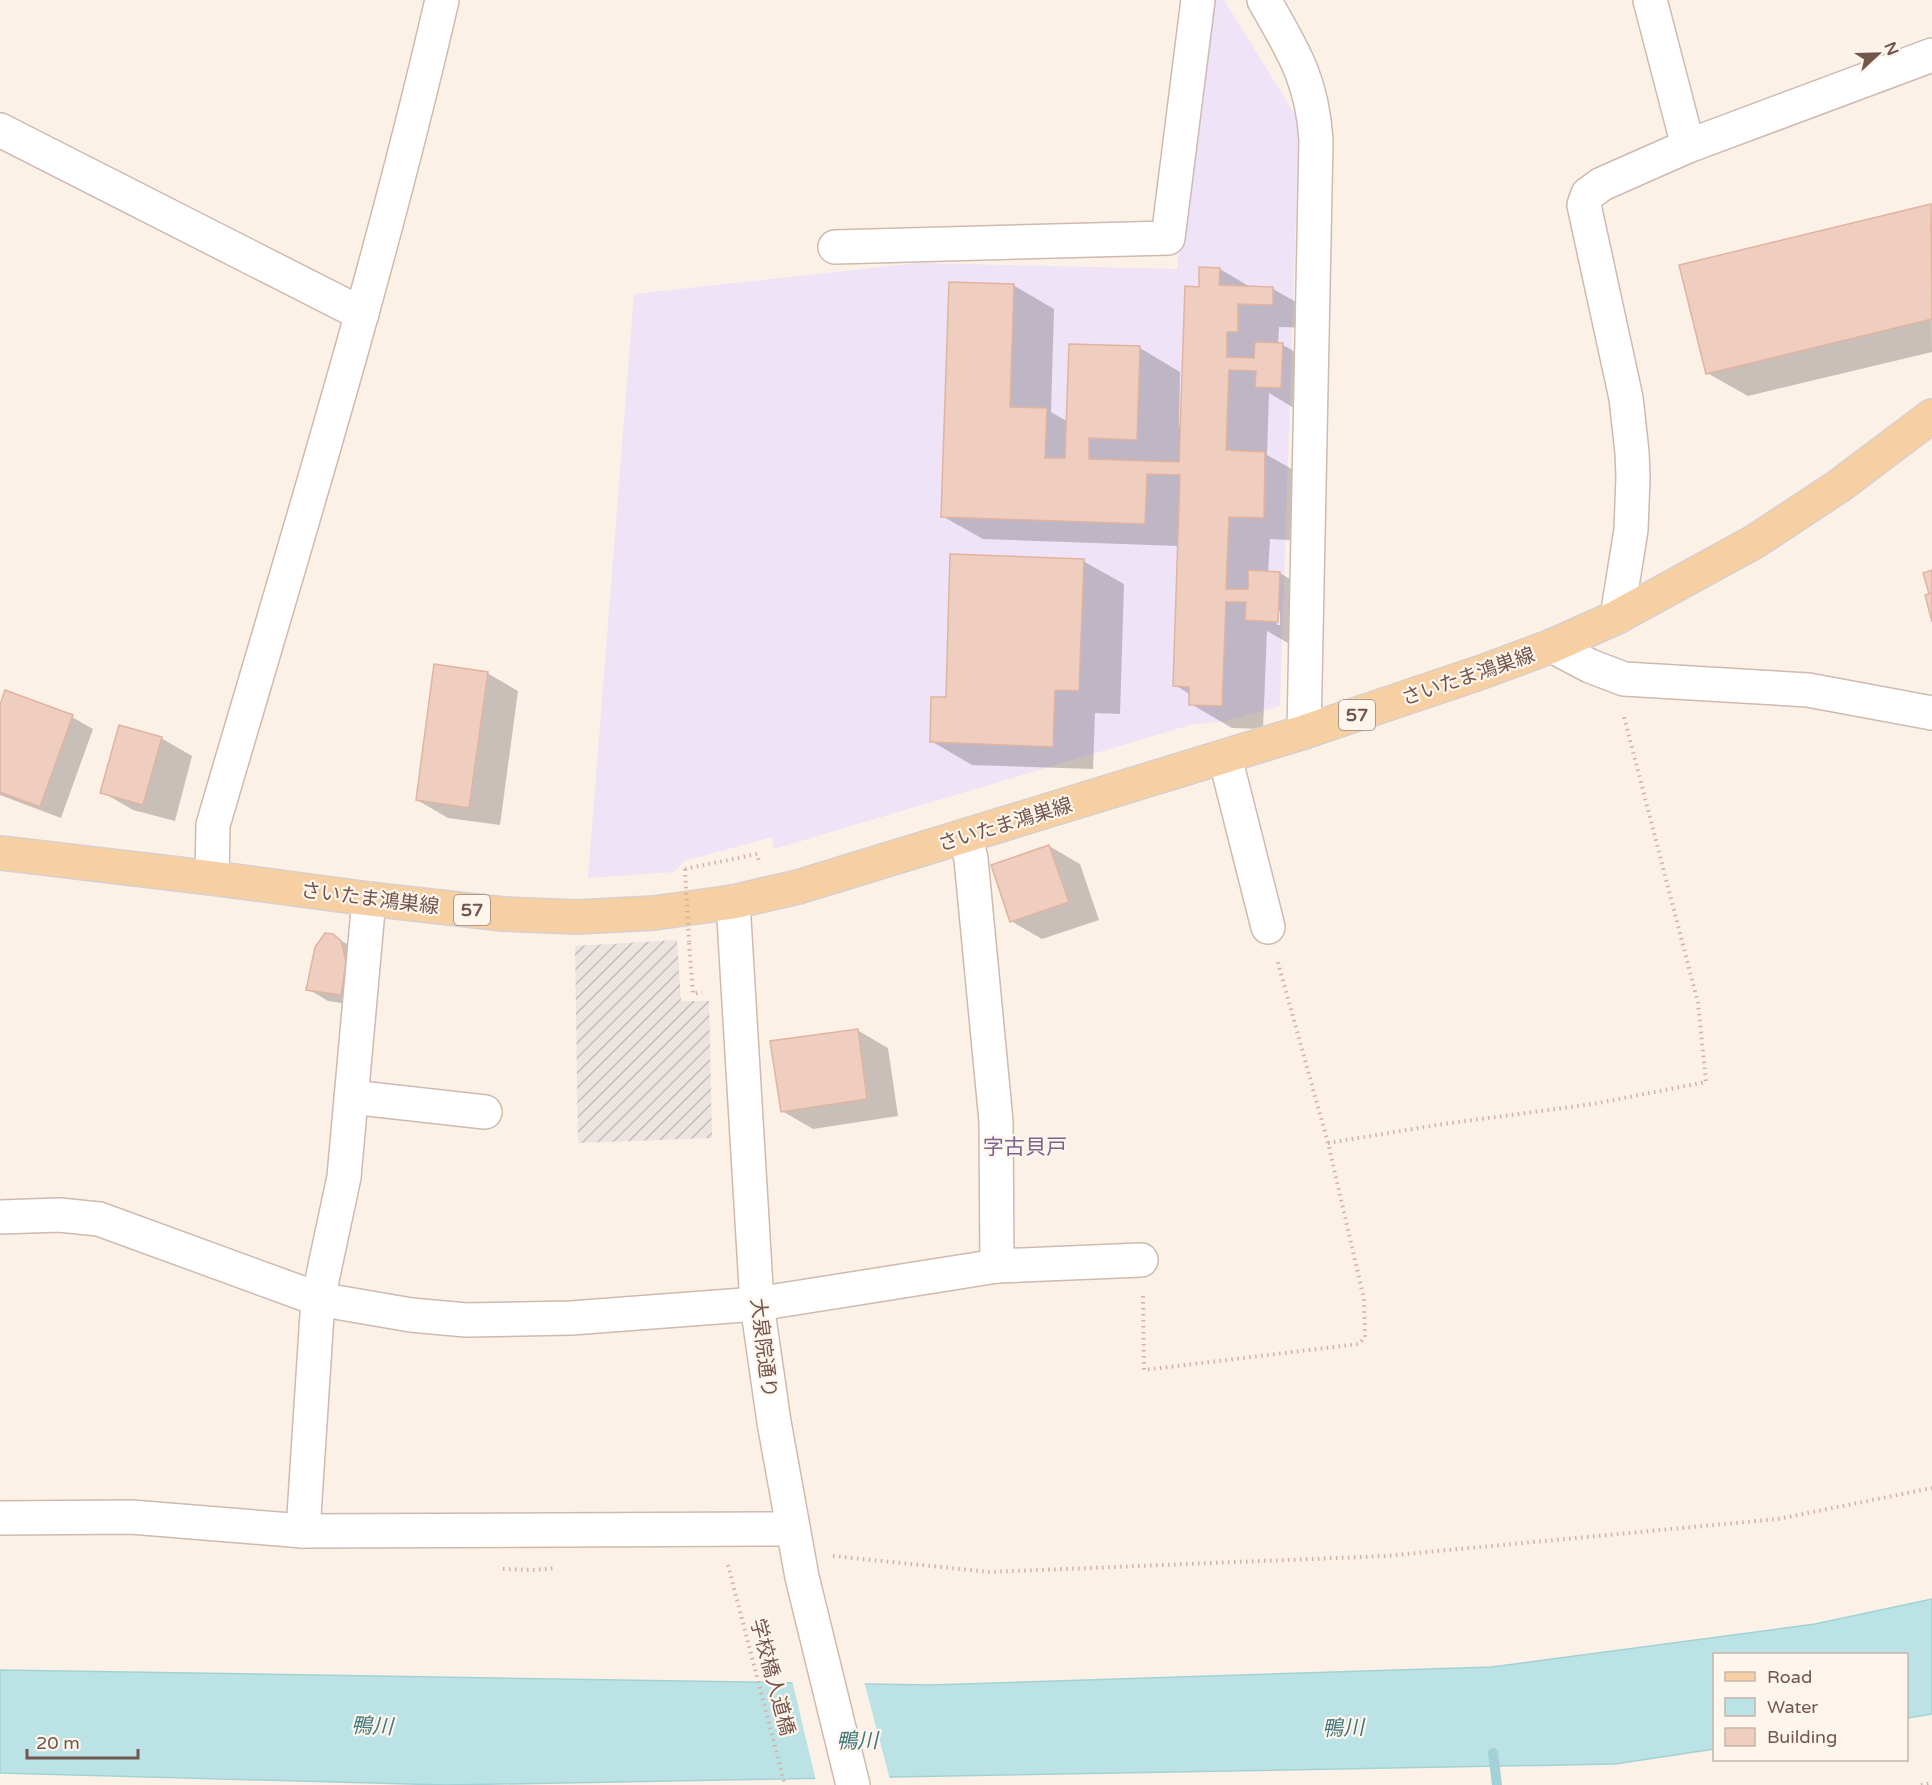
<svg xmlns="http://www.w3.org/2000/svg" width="1932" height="1785" viewBox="0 0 1932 1785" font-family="'Varela Round','Noto Sans JP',sans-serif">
<defs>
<pattern id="industrial-furrows" width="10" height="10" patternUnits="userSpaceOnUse" patternTransform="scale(1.5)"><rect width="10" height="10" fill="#ebe4e0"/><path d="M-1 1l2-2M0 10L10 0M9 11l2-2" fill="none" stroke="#c3bcb8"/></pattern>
</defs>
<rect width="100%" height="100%" fill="#fbf1e6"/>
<path fill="url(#industrial-furrows)" d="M677 940 681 1001H709L712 1138 578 1143 575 946Z"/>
<path fill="#eee3f7" d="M1205 0H1224L1299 121 1280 706 1225 721 1190 725 774 849 772 837 684 861 674 872 588 878 634 294 918 263 1177 269Z"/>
<path fill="#bbe2e4" stroke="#a2d2d5" stroke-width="1.5" d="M1932 1599V1714L1907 1718 1906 1654H1714V1749L1615 1764 446 1785 0 1773V1670L931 1685 1492 1667 1815 1624Z"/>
<path fill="#fbf1e6" d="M792 1680 864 1681 890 1780 816 1781Z"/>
<g fill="#0003" fill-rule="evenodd">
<path d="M1931 206 1932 352 1748 396 1707 373Z"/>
<path d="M1220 269 1252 288 1273 289 1314 312 1313 328 1279 327 1278 344 1283 345 1324 368 1297 410 1269 393 1267 455 1306 477 1304 541 1270 539 1268 573H1280L1320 597 1319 644 1288 643 1267 631 1263 729 1232 728 1191 704V695L1175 685 1179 546 983 539 942 516 1013 285 1054 309 1051 412 1068 422 1140 348 1180 372 1179 427H1182L1200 288ZM1277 611H1280V625H1277Z"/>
<path d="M1083 561 1124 584 1120 714 1095 713 1093 769 972 765 931 741 947 699Z"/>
<path d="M487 673 518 691 500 825 448 818 417 800Z"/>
<path d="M0 702 72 717 93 729 61 818 0 795Z"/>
<path d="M161 738 192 756 175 821 133 810 102 792Z"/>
<path d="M1049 846 1080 864 1099 920 1042 939 1011 921Z"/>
<path d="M333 936 354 948 362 1006 328 1001 308 989Z"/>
<path d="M857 1030 888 1048 898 1116 813 1129 782 1111Z"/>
</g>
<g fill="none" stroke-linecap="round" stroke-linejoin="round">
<path stroke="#a2d2d5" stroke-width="10" d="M1493 1753 1497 1785"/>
</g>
<g fill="#efcebf" stroke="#e1b3a0" stroke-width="1.5">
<path d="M1931 204 1932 319 1706 374 1679 265Z"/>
<path d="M1199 267 1220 268 1219 285 1273 287V305L1238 304V332H1227V357L1254 358 1255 342 1283 343 1281 388 1255 387 1256 371 1229 370 1226 450 1265 452 1264 518 1229 517 1226 589H1248V570L1280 572 1278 622 1245 620 1246 602H1226L1222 706 1189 705V687L1173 686 1180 475 1147 474 1145 524 941 517 949 282 1014 284 1010 407 1047 408 1045 458H1065L1069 344 1140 346 1137 440 1089 438V459L1179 462 1185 286 1199 287Z"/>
<path d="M950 554 1084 559 1079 691 1055 690 1053 747 930 742 931 697H946Z"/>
<path d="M1932 570V593L1929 594 1923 573Z"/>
<path d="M1932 593V622L1925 595Z"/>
<path d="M434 664 488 672 469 808 416 800Z"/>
<path d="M5 690 73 715 40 807 0 792V705Z"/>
<path d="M119 725 162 737 143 805 100 793Z"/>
<path d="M1049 845 1069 902 1010 922 991 865Z"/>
<path d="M325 933 333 934 341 941 346 961 341 995 306 990 315 947Z"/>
<path d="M858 1029 867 1099 781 1112 770 1041Z"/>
</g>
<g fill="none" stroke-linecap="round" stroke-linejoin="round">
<g stroke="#cebab0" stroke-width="36">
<g id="street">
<path d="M1264 0C1293 51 1312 79 1316 140L1304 732"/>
<path d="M0 130 362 314"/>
<path d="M1688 146 1932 55"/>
<path d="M835 247 1168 238 1198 0"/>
<path d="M1617 617 1631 530 1633 477 1632 452 1626 398 1584 205 1588 194 1602 184 1688 146 1650 0"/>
<path d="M1552 646 1590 666 1624 679 1808 690 1932 713"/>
<path d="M1225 757 1268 927"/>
<path d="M966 837 971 859 996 1121 997 1266"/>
<path d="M351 1097 485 1112"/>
<path d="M0 1217 59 1215 99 1219 318 1299 411 1315 466 1320 571 1318 757 1304 997 1266 1141 1260"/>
<path d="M0 1518 131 1517 303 1531 792 1529"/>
<path d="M303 1531 318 1299 344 1177 369 899"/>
</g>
</g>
<g stroke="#d1baad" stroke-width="36">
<g id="secondary">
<path d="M212 878 213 825C293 551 378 278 442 0"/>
<path d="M733 902 757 1304 774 1422 802 1577 853 1785"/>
</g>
</g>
<g stroke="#d8d0cd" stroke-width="36">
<path id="primary" d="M0 853 212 878 369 899 503 914 577 917 654 913 733 902 798 887 1304 732 1482 672 1552 646 1617 617 1754 542 1839 486 1932 416"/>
</g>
<g stroke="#d4b1a2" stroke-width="4" stroke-dasharray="1.5 4.5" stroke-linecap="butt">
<path d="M685 869 757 854 759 861"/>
<path d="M689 943 693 994 702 992"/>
<path d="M1328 1143 1443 1124 1593 1104 1706 1082 1698 1003 1623 713"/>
<path d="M1143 1296 1144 1370 1359 1344 1365 1337 1364 1299 1328 1143 1277 959"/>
<path d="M833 1556 990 1572 1385 1556 1778 1519 1932 1488"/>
<path d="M728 1565 785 1785"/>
<path d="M503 1569 535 1570 555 1568"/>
<path d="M1921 1785 1932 1783"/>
</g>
<use href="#street" stroke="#fff" stroke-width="33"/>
<use href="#secondary" stroke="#fff" stroke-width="33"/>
<use href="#primary" stroke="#f6cfa2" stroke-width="33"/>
<path stroke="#d4b1a2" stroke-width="4" stroke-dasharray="1.5 4.5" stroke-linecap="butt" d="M685 869 689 942"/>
</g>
<g text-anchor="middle" stroke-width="4.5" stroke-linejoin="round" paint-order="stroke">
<g fill="#fef5ec" stroke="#9d867c" stroke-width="1.5">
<rect x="1339" y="700" width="36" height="30" rx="4.5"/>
<rect x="454" y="895" width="36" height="30" rx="4.5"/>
</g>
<g font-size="18" font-weight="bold" fill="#73564c">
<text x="1357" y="721">57</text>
<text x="472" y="916">57</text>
</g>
<g font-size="20" fill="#73564c" stroke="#fef5ec">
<text transform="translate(1468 676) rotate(-19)" y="7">さいたま鴻巣線</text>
<text transform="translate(1005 824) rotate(-17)" y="7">さいたま鴻巣線</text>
<text transform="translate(370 898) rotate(7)" y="7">さいたま鴻巣線</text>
<text transform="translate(764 1348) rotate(83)" y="7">大泉院通り</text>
<text transform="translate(773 1677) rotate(75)" y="7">学校橋人道橋</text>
</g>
<g font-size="21" fill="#7c648f" stroke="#fef5ec">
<text x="1025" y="1154">字古貝戸</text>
</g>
<g font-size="21" font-style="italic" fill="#437a7f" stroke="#fef5ec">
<text transform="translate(372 1726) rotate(2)" y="7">鴨川</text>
<text transform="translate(1343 1728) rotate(-2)" y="7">鴨川</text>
<text transform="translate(857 1741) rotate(-1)" y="7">鴨川</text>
</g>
</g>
<rect x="1713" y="1653" width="195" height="108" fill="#fef5ec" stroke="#c6b5ac" stroke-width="1.5"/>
<rect x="1725" y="1672" width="30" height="9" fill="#f6cfa2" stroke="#c6b5ac" stroke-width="1.5"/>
<text x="1767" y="1683" font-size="18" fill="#73564c">Road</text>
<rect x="1725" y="1698" width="30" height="18" fill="#bbe2e4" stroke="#c6b5ac" stroke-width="1.5"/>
<text x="1767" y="1713" font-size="18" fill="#73564c">Water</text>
<rect x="1725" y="1728" width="30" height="18" fill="#efcebf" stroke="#c6b5ac" stroke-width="1.5"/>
<text x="1767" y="1743" font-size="18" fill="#73564c">Building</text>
<g transform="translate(1878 54) rotate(68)" stroke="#fef5ec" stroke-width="4.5" paint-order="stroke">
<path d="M0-4.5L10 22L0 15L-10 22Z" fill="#73564c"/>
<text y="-9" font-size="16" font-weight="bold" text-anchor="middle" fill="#73564c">N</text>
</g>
<path d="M27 1749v9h111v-9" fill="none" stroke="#73564c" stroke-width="3"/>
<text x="36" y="1749" font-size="18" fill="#73564c" stroke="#fef5ec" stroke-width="4.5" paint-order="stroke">20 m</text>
</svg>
